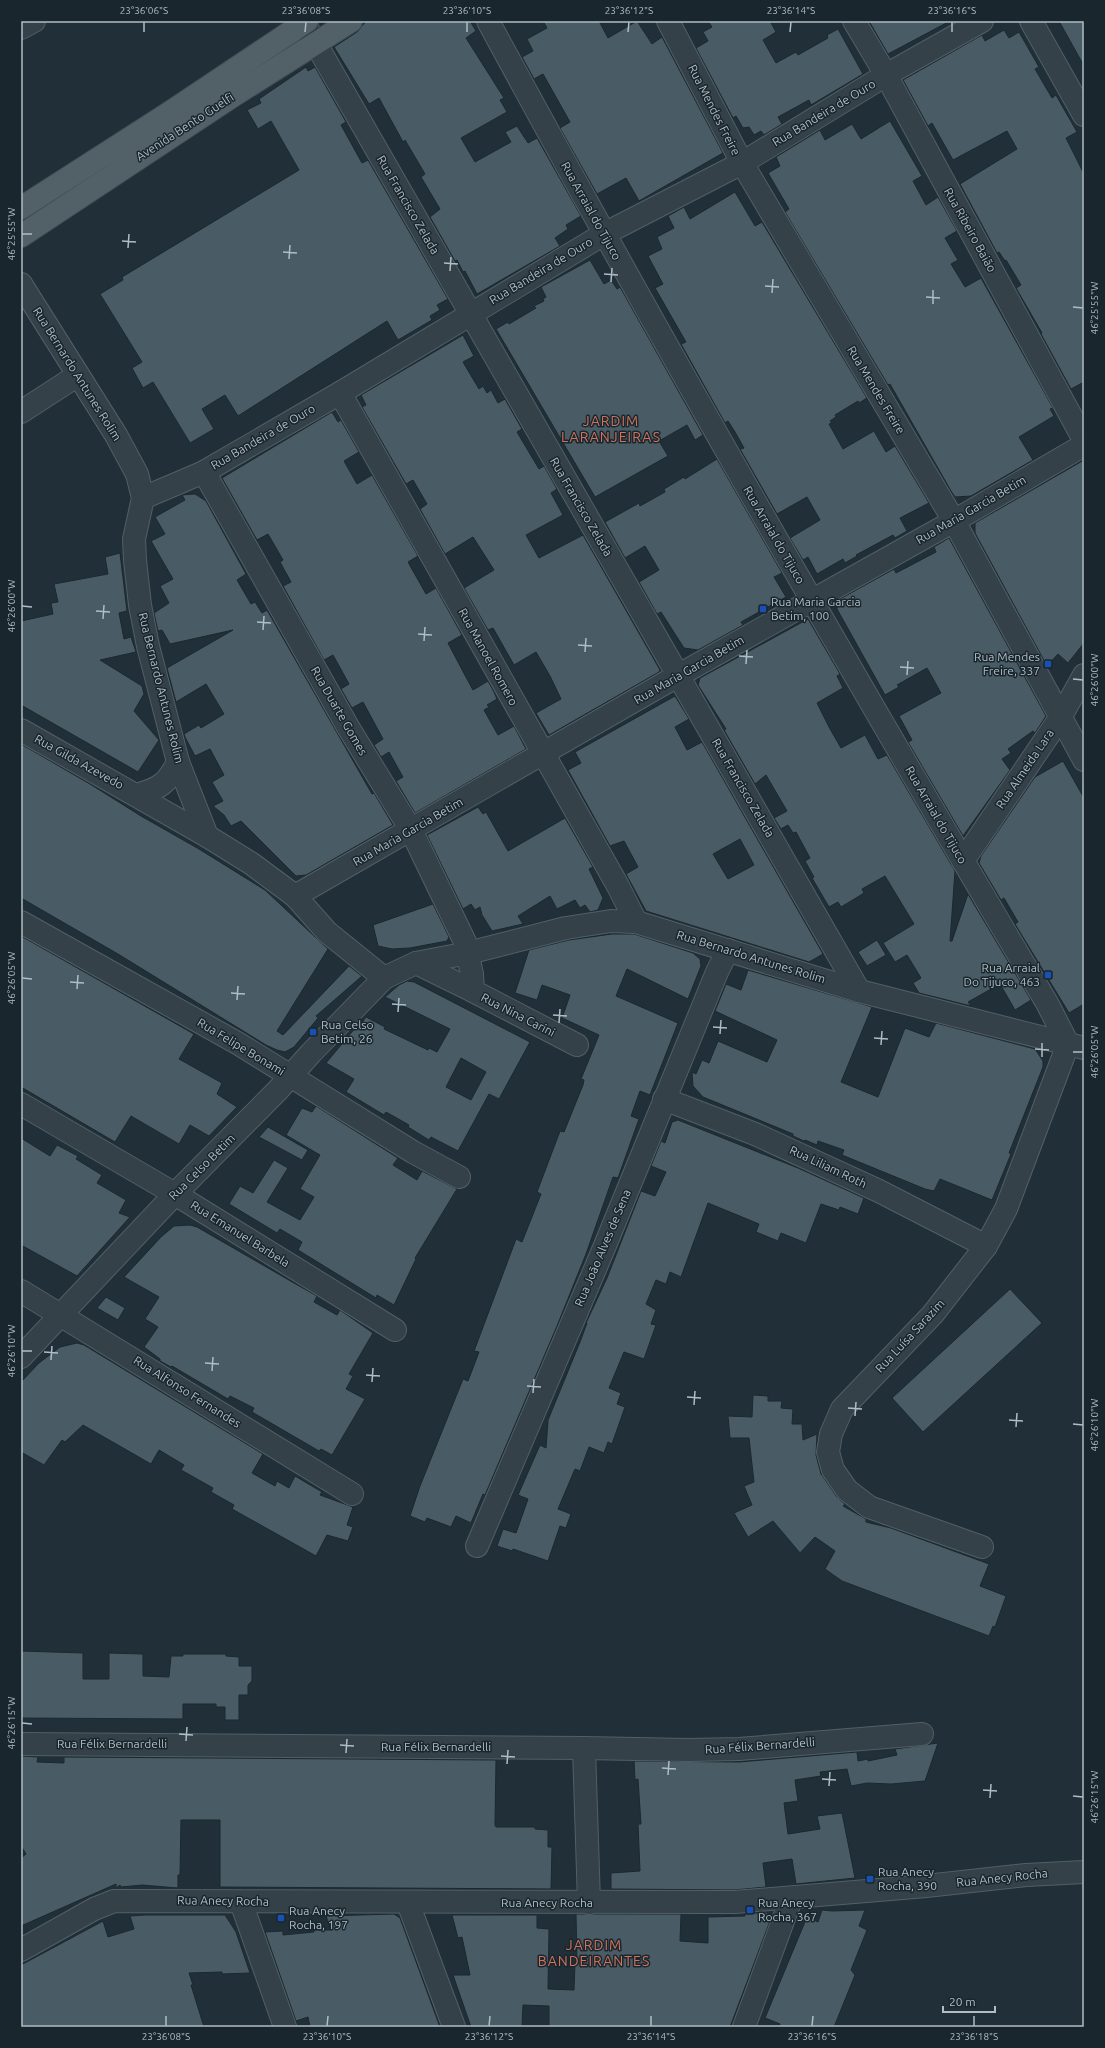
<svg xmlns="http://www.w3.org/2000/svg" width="1105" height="2048" viewBox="0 0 1105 2048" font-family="Ubuntu,sans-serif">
<rect width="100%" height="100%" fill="#213038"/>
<g fill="#495b64" stroke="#1c282f" fill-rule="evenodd">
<path d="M366 21H470L476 31 466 38 504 98 500 100 507 112 461 138 475 162 511 142 505 132 517 126 528 143 537 138 581 216 566 225 568 229 555 238 560 246 477 294 465 271 463 272 457 260 455 261 430 217 440 209 421 177 425 174 405 140 403 142 379 98 369 104 334 47 357 32Z"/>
<path d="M543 21H599L608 38 637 21 652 44 662 37 723 153 639 201 626 178 597 194 560 128 570 122 543 74 534 79 522 57 533 51 527 39 547 28Z"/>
<path d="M708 21H770L776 32 763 40 776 63 796 52 798 55 828 38 827 35 838 29 863 74 811 105 809 100 778 117 782 124 764 135 761 131 754 135 749 127 743 128 736 116 733 118 696 48 708 41 703 32 712 27Z"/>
<path d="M869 21H950L888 54Z"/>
<path d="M1059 21H1084V66Z"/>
<path d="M1004 30 1009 38 1019 32 1039 67 1035 69 1052 98 1056 95 1077 132 1066 138 1084 174V382L1071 389 1041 334 1042 333 1016 288 1021 285 1006 260 1005 261 999 252 997 253 960 184 1017 149 1007 131 953 160 932 123 928 126 903 80 982 35 985 41Z"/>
<path d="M306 67 308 71 315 67 346 122 341 125 362 163 368 160 448 299 437 305 440 310 430 316 432 320 398 340 387 321 238 416 225 395 202 409 214 429 190 443 153 382 143 388 132 368 142 362 100 294 123 280 122 277 299 170 271 121 258 129 247 110 261 103 259 99Z"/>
<path d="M890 121 922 176 913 181 926 205 938 197 957 231 945 238 958 260 951 264 965 287 981 278 1053 408 1050 409 1054 416 1019 437 1033 460 971 496 955 497 951 491 890 384 888 385 785 212 789 209 768 173 780 166 776 157 820 130 825 140 852 124 861 139Z"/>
<path d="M735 192 755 226 762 222 867 398 859 403 858 401 835 415 836 417 830 421 832 423 829 424 843 449 874 431 886 452 895 446 929 503 900 518 907 531 895 538 893 535 856 555 857 556 845 563 843 559 817 574 808 557 803 560 790 538 820 520 807 497 777 514 740 449 744 448 735 432 728 421 725 423 681 344 686 342 655 288 663 284 648 256 662 249 657 237 674 228 668 216 684 207 690 219Z"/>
<path d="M590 260 604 284 611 280 617 289 620 287 703 435 695 440 687 425 659 441 668 456 595 497 496 329 508 322 509 324 536 308 534 306 544 301 543 299 546 297 541 287Z"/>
<path d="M463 335 474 356 463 362 479 389 483 386 487 393 491 390 498 403 505 399 522 429 517 432 539 469 544 466 557 489 551 493 563 515 526 535 539 558 583 535 660 670 659 672 549 735 536 713 561 699 550 676 536 652 514 665 493 628 488 630 464 588 494 570 473 537 445 554 420 509 427 504 413 480 406 484 362 407 366 405 361 395Z"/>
<path d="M332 412 338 422 341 420 359 452 344 461 357 484 372 475 418 556 408 562 426 594 436 588 462 635 448 643 467 679 473 690 488 681 494 692 497 699 487 705 489 707 484 710 498 735 514 726 526 749 415 813 396 781 403 777 389 752 381 757 374 745 383 739 363 702 352 708 341 689 349 684 333 655 324 660 283 586 291 582 280 562 283 560 268 534 257 540 222 478Z"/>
<path d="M717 459 782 573 774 577 786 597 741 622 743 625 698 650 684 648 661 612 657 614 639 582 659 570 645 546 625 558 605 522 639 503 640 506 665 492 664 489 684 477 685 479Z"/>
<path d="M1084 460V643L1068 663 1058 654 1047 666 975 533V523Z"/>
<path d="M195 494 206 501 246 574 237 580 251 604 255 602 262 613 267 610 372 794 374 793 393 825 306 875 296 876 241 821 231 826 224 815 213 806 223 801 212 782 224 775 210 749 195 756 185 737 184 734 199 725 201 728 224 714 206 684 176 702 167 668 233 630 170 644 162 630 158 631 154 613 169 603 160 586 173 579 151 541 165 534 155 517 185 500 182 495Z"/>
<path d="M949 538 1046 716 1035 733 1033 731 1008 749 1011 753 1002 759 1010 770 963 836 908 742 912 740 899 716 941 693 927 668 897 685 899 687 885 695 837 609V605L838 600 894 569 896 573 936 552 934 547Z"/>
<path d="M120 553 127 611 119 613 124 639 131 637 136 652 100 660 142 686 144 694 134 711 159 740 138 772 21 705V621L53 614 51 603 58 602 54 584 108 574 105 557Z"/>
<path d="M808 619 840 674 837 676 843 688 817 703 829 727 841 748 865 735 878 759 887 755 955 871 950 941H952L968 894 1031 1000 1015 1010 1000 984 968 1002 971 1006 919 993 913 983 921 978 907 955 895 962 883 943 914 924 885 876 862 889 864 893 856 898 841 907 838 902 829 907 812 878 814 877 805 861 810 858 796 832 793 833 788 825 781 829 774 818 787 811 766 775 755 784 724 730 726 729 698 685 700 678Z"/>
<path d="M675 696 689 719 675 727 687 750 702 742 823 954 809 962 646 911 626 874 638 867 624 841 610 846 568 770 581 763 575 752ZM740 839 754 865 728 879 713 854Z"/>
<path d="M21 744 90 784 141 816 199 849 265 890 328 949 277 1031 283 1035 349 966 362 976 316 1016 318 1018 294 1047 285 1052 277 1050 266 1045 118 954 21 898Z"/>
<path d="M1063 761 1084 798V1004L1069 1013 1015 924 1018 922 1004 898 1001 900 979 863 981 856 1035 777Z"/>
<path d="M478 807 483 814 486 812 508 851 565 818 593 867 589 869 603 898 598 910 590 912 585 905 580 908 575 900 557 909 550 896 518 916 523 924 492 931 482 915 480 907 475 910 471 904 463 909 427 835Z"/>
<path d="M433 904 449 937 447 941 410 948 392 949 378 946 373 925Z"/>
<path d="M612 934H634L693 953 700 959 701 966 688 999 627 969 616 996 678 1023 650 1095 640 1091 631 1116 639 1119 618 1178 613 1177 586 1254 557 1326 485 1495 483 1494 471 1523 456 1516 451 1527 427 1518 425 1522 410 1516 420 1486 463 1379 468 1381 479 1352 474 1351 516 1239 522 1242 541 1194 537 1192 560 1131 564 1132 583 1085 584 1080 581 1079 599 1035 562 1018 570 995 542 985 537 1000 515 993 529 950 569 940Z"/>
<path d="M21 936 194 1034 179 1059 222 1083 217 1094 237 1107 209 1136 190 1125 179 1144 131 1116 115 1142 21 1087Z"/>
<path d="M877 940 886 955 867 966 858 952Z"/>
<path d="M748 970 872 1007 841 1082 878 1097 905 1028 929 1037 936 1023 1035 1049 1043 1061V1067L1009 1153 1011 1154 992 1200 940 1179 934 1191 925 1189 842 1155 844 1150 818 1141 817 1145 805 1140 804 1141 793 1136V1134L703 1097 693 1086 692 1072 696 1074 702 1060 709 1063 718 1041 767 1062 777 1040 715 1011 726 984 741 990Z"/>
<path d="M407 981 414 982 530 1042 499 1099 489 1094 458 1151 431 1137 429 1140 408 1127 409 1125 386 1112 384 1115 346 1092 354 1079 326 1063 356 1027 358 1028 366 1017 385 1027 384 1029 428 1050 429 1048 437 1052 450 1029 385 997 399 985ZM461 1058 486 1072 471 1100 446 1087Z"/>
<path d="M316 1106 398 1158 393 1165 417 1180 422 1171 457 1189 415 1258 416 1259 394 1305 377 1295 376 1298 298 1250 302 1242 280 1229 277 1233 229 1204 240 1186 253 1193 274 1160 288 1168 267 1202 300 1220 314 1197 300 1189 320 1155 286 1135 302 1108 312 1112Z"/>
<path d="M678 1120 798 1168 864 1198 858 1214 840 1207 839 1210 821 1204 806 1243 781 1233 778 1241 756 1232 759 1224 708 1203 681 1277 670 1272 666 1284 656 1280 646 1304 656 1310 651 1324 656 1325 644 1359 624 1352 609 1388 621 1393 617 1404 625 1407 612 1444 608 1442 604 1453 589 1447 580 1471 575 1469 558 1509 571 1514 566 1528 560 1526 548 1561 513 1549 512 1551 497 1546 503 1529 516 1533 528 1499 518 1495 540 1445 546 1448 548 1420 580 1342 587 1323H586L607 1278 641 1191 655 1196 666 1172 651 1166 661 1141 665 1143 672 1122Z"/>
<path d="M268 1127 308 1150 302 1160 259 1137Z"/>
<path d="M21 1138 50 1156 57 1145 78 1156 76 1159 102 1175 97 1183 126 1200 119 1213 130 1217 77 1276 21 1245Z"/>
<path d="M190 1225 197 1227 294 1283 317 1296 314 1302 337 1315 340 1310 373 1333 349 1374 353 1376 346 1389 365 1399 332 1455 321 1449 319 1451 252 1412 254 1408 230 1396 228 1399 172 1366 171 1367 160 1361V1359L144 1347 158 1327 145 1319 159 1297 124 1277 161 1237 174 1226Z"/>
<path d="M1010 1289 1042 1323 923 1432 892 1398Z"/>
<path d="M106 1297 125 1308 118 1320 97 1308Z"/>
<path d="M77 1343 84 1345 263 1454 252 1473 275 1486 277 1481 289 1488 295 1476 322 1492 320 1495 353 1507 347 1525 353 1527 348 1541 327 1535 316 1556 232 1509 234 1505 211 1492 213 1488 181 1470 184 1465 159 1450 151 1464 83 1425 65 1442 62 1440 44 1465 21 1452V1382L39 1363 60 1347Z"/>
<path d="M753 1395 768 1396V1401H782L781 1408 793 1409 792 1424H802L803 1440 817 1434 816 1455 821 1474 837 1497 845 1504 843 1506 866 1519V1522L891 1528 989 1564 980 1586 1006 1596 995 1627 993 1626 989 1636 842 1581 825 1569 835 1551 815 1537 800 1553 773 1521 748 1537 734 1513 752 1505 744 1486 754 1482 749 1438H730L728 1416 752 1417Z"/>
<path d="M21 1651 83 1653V1679H109V1653L143 1654V1676L169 1677 171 1656H183V1654H226V1656L239 1657V1666H252V1681L248 1685V1695H239V1720H225V1707H216V1704H183V1719L21 1718Z"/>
<path d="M938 1743 925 1781 891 1784 867 1783 851 1786 847 1769 820 1772 821 1776 795 1780 798 1801 784 1803 788 1834 820 1829 817 1816 842 1813 855 1878 796 1884 792 1859 763 1863 766 1887 734 1890 611 1889V1873L640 1871 638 1824H641L638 1779 635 1780 634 1761 739 1762 857 1752 858 1761 868 1759V1761L897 1755 895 1749Z"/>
<path d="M21 1756 38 1757 37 1762 64 1763V1757L496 1760 495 1825 496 1827H535V1829L548 1830V1847H552L551 1889 220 1887V1820H181L180 1875H178V1888L142 1885 121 1887 120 1885 116 1888V1884L21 1926V1858L26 1854 21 1846Z"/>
<path d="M822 1910 832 1911 865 1910 859 1926 867 1930 851 1970 855 1975 834 2027H779L780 2024 765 2018 807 1917 818 1922Z"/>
<path d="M767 1912 770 1921 730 2027H549V2006L523 2005 522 2027H471L453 1975H470L462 1937 458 1938 452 1915H537V1928L549 1929 548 1989 574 1990 575 1963H577L576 1914H681L680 1941 708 1943V1917L745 1916V1914Z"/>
<path d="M394 1914 400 1918 440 2027H310L308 2017 296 2021 265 1932 283 1931V1935L314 1932V1930H331L326 1916Z"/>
<path d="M145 1915H225L236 1932 250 1973 222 1974V1972L189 1973 193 1985H191L204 2027H21V1965L103 1921 108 1937 134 1929 130 1916Z"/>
</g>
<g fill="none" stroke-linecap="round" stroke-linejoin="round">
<g stroke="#525f66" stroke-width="24">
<g id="minor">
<path d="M488 21C667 352 855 679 1047 1003L1068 1044 1006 1209 986 1246 933 1314 842 1409 831 1434 828 1452 833 1470 847 1490 869 1507 982 1547"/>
<path d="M668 21 742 163 954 521 1084 760"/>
<path d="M854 21 886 75 1084 440"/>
<path d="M1031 21 1084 115"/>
<path d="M304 23 859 991"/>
<path d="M21 28 34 21"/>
<path d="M21 284 116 435 137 474 143 498 134 539 135 560 140 605 148 646 178 762 207 836 252 864 295 896 327 932 384 978 416 963 468 953 566 928 611 921 636 922 859 991 1084 1048"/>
<path d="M340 393 618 886 636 922"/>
<path d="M21 412 78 375"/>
<path d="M204 472 348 727 411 830 465 942 472 974 473 991 577 1045"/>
<path d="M143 498 204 472 340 393 604 234 742 163 886 75 982 21"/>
<path d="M21 730 207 836"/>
<path d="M137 795C160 788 167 784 178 762"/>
<path d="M963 861 1060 718 1084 675"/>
<path d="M295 896 679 675 954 521 1084 445"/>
<path d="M21 922 239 1044 413 1152 459 1177"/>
<path d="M416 963 473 991"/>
<path d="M664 1099 755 1134 879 1191 986 1246"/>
<path d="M21 1104 175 1194 395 1330"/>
<path d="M21 1291 352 1494"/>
<path d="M21 1357 175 1194 278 1090 311 1053 384 978"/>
<path d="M477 1546 604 1248 717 972 728 950"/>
<path d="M21 1744 584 1748 688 1750 739 1749 922 1734"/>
<path d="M584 1748 589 1903"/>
<path d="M241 1902 285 2027"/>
<path d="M408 1903 454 2027"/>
<path d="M21 1950 94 1909 114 1901 735 1902 926 1886 1026 1875 1084 1872"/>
<path d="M744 2027 791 1899"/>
</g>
</g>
<g stroke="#414d55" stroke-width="24">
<g id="major">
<path d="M21 208 169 113 307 21"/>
<path d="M21 236 231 97 351 21"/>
</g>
</g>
<use href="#minor" stroke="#344148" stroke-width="22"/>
<use href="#major" stroke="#526168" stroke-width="22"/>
</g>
<path fill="none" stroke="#afbdc5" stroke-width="1.5" d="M144 32V22M305 32 306 22M467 32V22M628 32 629 22M790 32 791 22M952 32V22M22 234H32M122 241 136 242M128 248 129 234M283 252 297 253M289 259 290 245M444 263 458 264M450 271 451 257M604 274 618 275M611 282 612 268M765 286 779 287M772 293 773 279M926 297 940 298M933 304V290M1073 307 1083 308M22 606 32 607M96 611 110 612M103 619 104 605M257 622 271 623M263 630 264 616M418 634 432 635M424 641 425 627M578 645 592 646M585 652 586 638M739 656 753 657M746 664 747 650M900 667 914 668M907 675 908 661M1073 679 1083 680M22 978 32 979M70 982 84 983M77 989 78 975M231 993 245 994M237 1000 238 986M392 1004 406 1005M398 1012 399 998M553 1015 567 1016M559 1023 560 1009M713 1027 727 1028M720 1034 721 1020M874 1038 888 1039M881 1045 882 1031M1035 1049 1049 1050M1073 1052H1083M1042 1057V1043M22 1351H32M44 1352 58 1353M51 1360 52 1346M205 1363 219 1364M212 1371 213 1357M366 1375 380 1376M372 1382 373 1368M527 1386 541 1387M533 1393 534 1379M687 1397 701 1398M694 1405 695 1391M848 1408 862 1409M855 1416 856 1402M1009 1420 1023 1421M1073 1424 1083 1425M1016 1427 1017 1413M22 1723 32 1724M179 1734 193 1735M186 1741 187 1727M340 1745 354 1746M346 1753 347 1739M501 1756 515 1757M507 1764 508 1750M662 1768 676 1769M668 1775 669 1761M822 1779 836 1780M829 1786 830 1772M983 1790 997 1791M1073 1796 1083 1797M990 1798 991 1784M166 2026V2016M327 2026 328 2016M489 2026 490 2016M651 2026V2016M812 2026 813 2016M974 2026V2016"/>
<g fill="#1a4fb4" stroke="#1a262d" stroke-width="1.5">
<rect x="759" y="605" width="8" height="8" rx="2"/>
<rect x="1044" y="660" width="8" height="8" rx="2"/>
<rect x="1044" y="971" width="8" height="8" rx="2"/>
<rect x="309" y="1028" width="8" height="8" rx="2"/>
<rect x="866" y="1875" width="8" height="8" rx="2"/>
<rect x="746" y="1906" width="8" height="8" rx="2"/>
<rect x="277" y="1914" width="8" height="8" rx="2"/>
</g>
<g text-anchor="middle" stroke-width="3" stroke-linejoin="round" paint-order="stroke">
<g font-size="12" fill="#afbdc5" stroke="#1a262d">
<text transform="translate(714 110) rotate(63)" y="4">Rua Mendes Freire</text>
<text transform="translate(824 113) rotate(-31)" y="4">Rua Bandeira de Ouro</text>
<text transform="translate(185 127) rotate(-33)" y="4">Avenida Bento Guelfi</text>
<text transform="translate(408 205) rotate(60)" y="4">Rua Francisco Zelada</text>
<text transform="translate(591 211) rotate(61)" y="4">Rua Arraial do Tijuco</text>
<text transform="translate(970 230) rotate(61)" y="4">Rua Ribeiro Baião</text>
<text transform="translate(541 271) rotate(-31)" y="4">Rua Bandeira de Ouro</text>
<text transform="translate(77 374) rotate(58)" y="4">Rua Bernardo Antunes Rolim</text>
<text transform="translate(876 390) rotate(59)" y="4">Rua Mendes Freire</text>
<text transform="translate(263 437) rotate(-30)" y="4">Rua Bandeira de Ouro</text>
<text transform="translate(581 507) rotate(60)" y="4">Rua Francisco Zelada</text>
<text transform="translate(971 510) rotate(-30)" y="4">Rua Maria Garcia Betim</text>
<text transform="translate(774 535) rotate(60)" y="4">Rua Arraial do Tijuco</text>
<text transform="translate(488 657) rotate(61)" y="4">Rua Manoel Romero</text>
<text transform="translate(689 670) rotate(-30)" y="4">Rua Maria Garcia Betim</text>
<text transform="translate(161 688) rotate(76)" y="4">Rua Bernardo Antunes Rolim</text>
<text transform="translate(339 711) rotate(60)" y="4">Rua Duarte Gomes</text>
<text transform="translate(79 762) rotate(29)" y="4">Rua Gilda Azevedo</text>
<text transform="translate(1025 769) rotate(-56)" y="4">Rua Almeida Lara</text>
<text transform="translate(743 788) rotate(60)" y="4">Rua Francisco Zelada</text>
<text transform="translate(936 815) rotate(60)" y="4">Rua Arraial do Tijuco</text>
<text transform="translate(408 832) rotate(-30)" y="4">Rua Maria Garcia Betim</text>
<text transform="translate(751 957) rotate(17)" y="4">Rua Bernardo Antunes Rolim</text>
<text transform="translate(518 1015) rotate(27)" y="4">Rua Nina Carini</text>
<text transform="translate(241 1047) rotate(31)" y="4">Rua Felipe Bonami</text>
<text transform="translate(202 1167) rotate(-45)" y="4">Rua Celso Betim</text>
<text transform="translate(828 1167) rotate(25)" y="4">Rua Liliam Roth</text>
<text transform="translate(240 1234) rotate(32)" y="4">Rua Emanuel Barbela</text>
<text transform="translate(603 1248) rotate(-67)" y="4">Rua João Alves de Sena</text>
<text transform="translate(910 1336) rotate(-47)" y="4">Rua Luísa Sarazim</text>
<text transform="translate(187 1392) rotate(32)" y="4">Rua Alfonso Fernandes</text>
<text x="112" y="1748">Rua Félix Bernardelli</text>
<text transform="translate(760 1746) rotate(-4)" y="4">Rua Félix Bernardelli</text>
<text x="436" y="1751">Rua Félix Bernardelli</text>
<text transform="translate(1002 1878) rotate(-6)" y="4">Rua Anecy Rocha</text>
<text transform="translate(223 1901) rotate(1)" y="4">Rua Anecy Rocha</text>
<text x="547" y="1907">Rua Anecy Rocha</text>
</g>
<g font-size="12" fill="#afbdc5" stroke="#1a262d" text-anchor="start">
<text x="771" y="606">Rua Maria Garcia<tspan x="771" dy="14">Betim, 100</tspan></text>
<text x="1040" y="661" text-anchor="end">Rua Mendes<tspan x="1040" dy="14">Freire, 337</tspan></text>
<text x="1040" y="972" text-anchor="end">Rua Arraial<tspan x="1040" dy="14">Do Tijuco, 463</tspan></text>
<text x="321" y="1029">Rua Celso<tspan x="321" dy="14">Betim, 26</tspan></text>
<text x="878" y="1876">Rua Anecy<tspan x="878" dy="14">Rocha, 390</tspan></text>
<text x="758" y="1907">Rua Anecy<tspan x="758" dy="14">Rocha, 367</tspan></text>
<text x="289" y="1915">Rua Anecy<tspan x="289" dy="14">Rocha, 197</tspan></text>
</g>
<g font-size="14" letter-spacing="1" fill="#d1735d" stroke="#1a262d">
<text x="611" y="426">JARDIM<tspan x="611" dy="16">LARANJEIRAS</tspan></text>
<text x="594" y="1950">JARDIM<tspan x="594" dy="16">BANDEIRANTES</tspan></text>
</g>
</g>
<rect width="1105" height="2048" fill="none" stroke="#1a262d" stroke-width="44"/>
<path d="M943 2006v6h52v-6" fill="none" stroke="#afbdc5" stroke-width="2"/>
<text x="949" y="2006" font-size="12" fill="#afbdc5" stroke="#1a262d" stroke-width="3" paint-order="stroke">20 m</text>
<rect x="22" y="22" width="1061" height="2004" fill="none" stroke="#afbdc5" stroke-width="1.5"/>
<g font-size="10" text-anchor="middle" fill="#afbdc5">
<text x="144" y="14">23°36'06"S</text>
<text x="306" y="14">23°36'08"S</text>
<text x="467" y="14">23°36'10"S</text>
<text x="629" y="14">23°36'12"S</text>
<text x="791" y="14">23°36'14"S</text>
<text x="952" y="14">23°36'16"S</text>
<text transform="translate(11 234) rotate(-90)" y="4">46°25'55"W</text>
<text transform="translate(1094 308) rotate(-90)" y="4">46°25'55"W</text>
<text transform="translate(11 606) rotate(-90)" y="4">46°26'00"W</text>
<text transform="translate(1094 680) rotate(-90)" y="4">46°26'00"W</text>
<text transform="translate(11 978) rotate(-90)" y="4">46°26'05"W</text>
<text transform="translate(1094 1052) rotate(-90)" y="4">46°26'05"W</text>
<text transform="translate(11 1351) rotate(-90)" y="4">46°26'10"W</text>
<text transform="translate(1094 1425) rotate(-90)" y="4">46°26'10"W</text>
<text transform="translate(11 1723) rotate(-90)" y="4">46°26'15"W</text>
<text transform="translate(1094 1797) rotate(-90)" y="4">46°26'15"W</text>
<text x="166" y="2040">23°36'08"S</text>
<text x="327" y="2040">23°36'10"S</text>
<text x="489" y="2040">23°36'12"S</text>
<text x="651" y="2040">23°36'14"S</text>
<text x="812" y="2040">23°36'16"S</text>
<text x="974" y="2040">23°36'18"S</text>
</g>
</svg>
